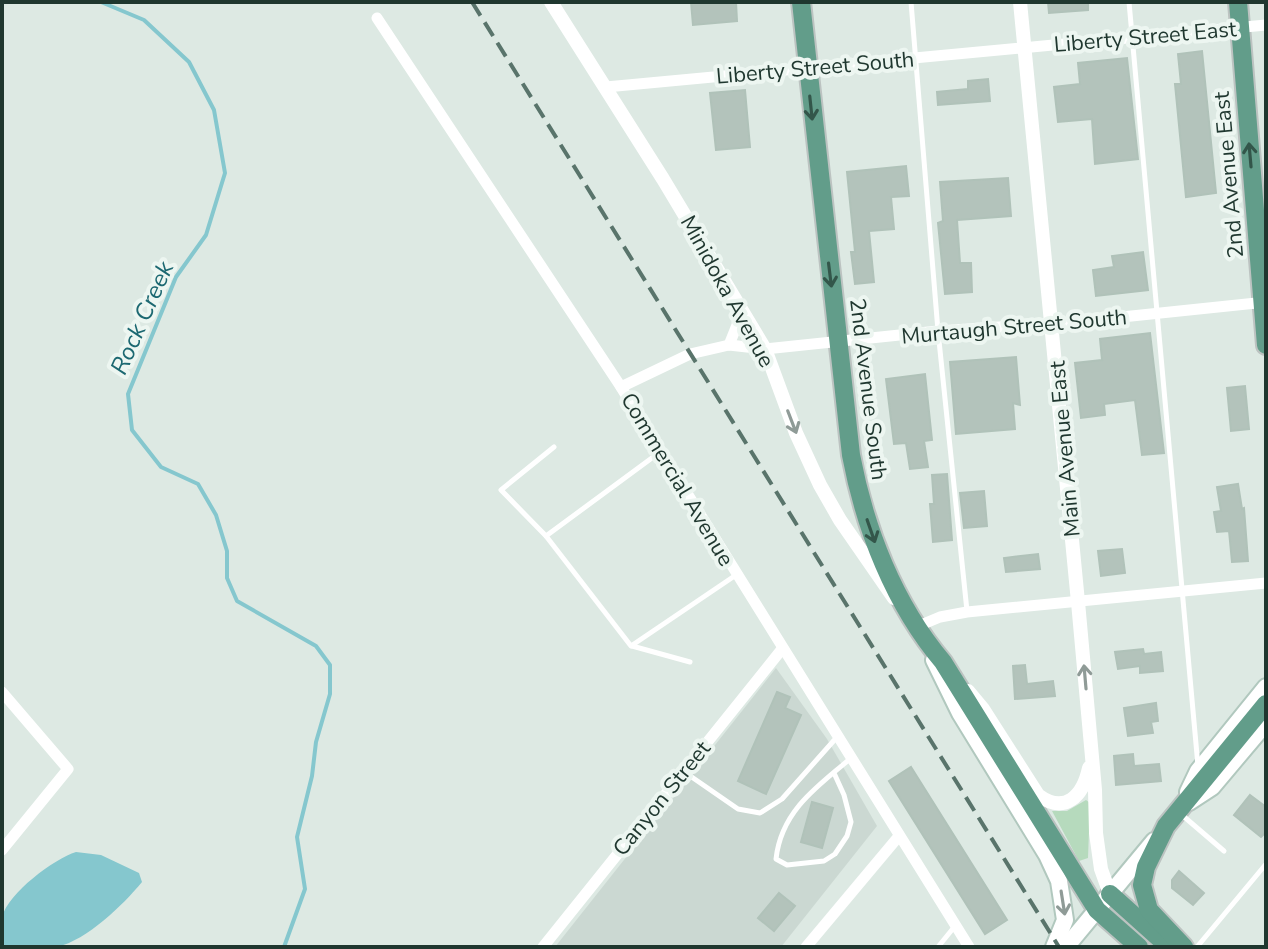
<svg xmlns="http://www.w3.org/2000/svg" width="1268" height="949" viewBox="0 0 1268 949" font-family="'Nunito Sans',sans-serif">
<rect width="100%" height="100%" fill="#dde9e3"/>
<path fill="#cbd8d2" d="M776 668 827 739 877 826 781 947H555Z"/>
<path fill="#b6dabd" d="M1086 800 1090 803 1088 858 1079 861 1052 811H1067Z"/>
<path fill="#85c7ce" d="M76 852 101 855 139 873 142 882C123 905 87 940 57 947 42 949 22 947 6 947L2 942C2 934 0 924 2 917 8 893 54 859 76 852Z"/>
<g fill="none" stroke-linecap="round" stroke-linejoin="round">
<path stroke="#85c7ce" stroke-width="4" d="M101 2 144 20 189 62 214 110 225 173 206 235 176 277 128 394 132 430 161 467 198 484 216 515 227 551V578L237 601 316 646 330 665V694L316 742 312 776 297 837 305 889 284 947"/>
</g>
<g fill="#b3c3bb" stroke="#b0c2b9" stroke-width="2">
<path d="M691 2H736L737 21 693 25Z"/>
<path d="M1048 2H1088V10L1049 13Z"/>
<path d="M1202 51 1216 193 1186 197 1175 84H1181L1178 54Z"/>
<path d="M1127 58 1138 159 1095 164 1092 119 1058 122 1054 87 1080 84 1078 63Z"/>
<path d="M988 79 990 101 938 105 937 92 968 89V81Z"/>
<path d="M745 90 750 147 716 150 710 93Z"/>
<path d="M906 166 909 196 891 197 894 229 869 231 874 282 855 284 851 252H855L847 172Z"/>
<path d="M1008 178 1011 216 957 220 960 263H971L972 292 945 294 938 223 943 221 940 182Z"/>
<path d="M1143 252 1148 290 1096 296 1093 270 1114 267 1112 256Z"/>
<path d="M1150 333 1164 453 1142 455 1135 400 1104 404 1105 415 1081 418 1075 363 1102 360 1100 339Z"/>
<path d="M1016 357 1020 405 1013 403 1015 429 956 434 950 362Z"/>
<path d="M925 374 932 440 924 441 928 467 910 469 906 443 894 444 886 379Z"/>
<path d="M1245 386 1249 429 1231 431 1227 388Z"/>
<path d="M947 474 952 540 933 542 930 504H934L932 475Z"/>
<path d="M1238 484 1242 509 1244 508 1248 561 1232 562 1229 531 1217 532 1214 512 1221 511 1217 487Z"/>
<path d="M984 491 987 526 964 528 960 493Z"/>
<path d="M1122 549 1125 573 1101 576 1098 551Z"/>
<path d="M1038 554 1040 569 1006 572 1004 558Z"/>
<path d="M1143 649 1144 654 1161 652 1163 671 1140 673V666L1118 669 1115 652Z"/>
<path d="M1025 665 1027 684 1053 681 1055 696 1015 699 1013 666Z"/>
<path d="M777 692 790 697 785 708 801 715 766 794 738 781Z"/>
<path d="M1156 703 1158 721 1151 722 1153 733 1128 736 1124 708Z"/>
<path d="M1133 754 1134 766 1159 764 1161 781 1116 785 1114 756Z"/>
<path d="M911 767 1007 920 985 934 889 781Z"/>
<path d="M1250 795 1266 807V832L1261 837 1234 815Z"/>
<path d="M812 802 833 808 822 848 801 842Z"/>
<path d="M1179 871 1204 893 1193 905 1172 888V880Z"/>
<path d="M779 893 795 906 774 931 758 918Z"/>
</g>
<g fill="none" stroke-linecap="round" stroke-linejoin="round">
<g stroke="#b1c8be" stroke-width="20">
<g id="secondary">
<path d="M934 660 960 713 1047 855 1059 881 1065 920 1054 947"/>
<path d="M1188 792 1198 771 1266 687"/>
<path d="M1189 802 1212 787 1266 723"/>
<path d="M1066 947 1154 841"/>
</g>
</g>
<g stroke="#bcc3c1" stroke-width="22">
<g id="primary">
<path d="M801 2 851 455C865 529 894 604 943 662L1097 910 1139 947"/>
<path d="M1238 2 1266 345"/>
<path d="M1110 894 1169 947"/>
<path d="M1184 947 1149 910 1142 885 1146 867 1166 826 1266 704"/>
</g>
</g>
<g stroke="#fff" stroke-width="5">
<path d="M911 2 938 331 967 611"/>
<path d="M1129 2 1198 766"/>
<path d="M554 447 501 490 546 536 660 452"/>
<path d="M546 536 631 646 736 575"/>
<path d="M632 646 690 662"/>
<path d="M683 771 738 809 760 813 782 799 837 737"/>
<path d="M834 773 844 795 851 822 847 836 835 854 824 861 787 865 776 859C781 812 816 787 850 759"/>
<path d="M1182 815 1224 851"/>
<path d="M938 947 955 926"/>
<path d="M1197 947 1266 864"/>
</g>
<g stroke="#fff" stroke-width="11">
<path d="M377 18 621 387 969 947"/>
<path d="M606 87 1266 25"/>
<path d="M729 345 737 325 739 305"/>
<path d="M621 387 690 354 729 345 765 349 938 331 1074 322 1266 302"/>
<path d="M916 627 940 617 967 612 1266 583"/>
<path d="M2 692 68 769 2 850"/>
<path d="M543 947 782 649"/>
<path d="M806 947 899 836"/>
</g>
<g stroke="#fff" stroke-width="14">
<path d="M551 2 663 179 765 349 796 433 820 485 840 520 894 598"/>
<path d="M1020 2 1078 602 1095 790 1096 833 1101 869 1110 894"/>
<path d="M968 691 983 709 1038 795C1065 815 1083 796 1089 768"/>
</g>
<use href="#secondary" stroke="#fff" stroke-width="16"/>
<use href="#primary" stroke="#629d8a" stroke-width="18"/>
<path stroke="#59746b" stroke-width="4" stroke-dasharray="16 8" stroke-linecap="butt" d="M472 2 1059 947"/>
</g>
<defs><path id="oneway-shaft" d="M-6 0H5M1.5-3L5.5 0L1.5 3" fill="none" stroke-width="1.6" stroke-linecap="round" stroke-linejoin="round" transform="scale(2)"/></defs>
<g stroke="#33564a">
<use href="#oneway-shaft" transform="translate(811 108) rotate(84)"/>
<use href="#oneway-shaft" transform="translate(1250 155) rotate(-95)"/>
<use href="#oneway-shaft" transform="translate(830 275) rotate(83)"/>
<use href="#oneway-shaft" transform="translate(871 531) rotate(71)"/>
</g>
<g stroke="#8f9b97">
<use href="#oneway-shaft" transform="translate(792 422) rotate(69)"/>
<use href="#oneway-shaft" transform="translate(1085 677) rotate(-95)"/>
<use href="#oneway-shaft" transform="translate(1063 903) rotate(81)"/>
</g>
<g text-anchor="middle" stroke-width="8" stroke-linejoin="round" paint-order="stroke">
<g font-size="22" fill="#1f372f" stroke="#edf6f1">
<text transform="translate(1145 36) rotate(-5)" y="8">Liberty Street East</text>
<text transform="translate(815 67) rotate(-5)" y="8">Liberty Street South</text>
<text transform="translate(1228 175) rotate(-95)" y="8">2nd Avenue East</text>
<text transform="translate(728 291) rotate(61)" y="8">Minidoka Avenue</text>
<text transform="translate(1014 326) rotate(-5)" y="8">Murtaugh Street South</text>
<text transform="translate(869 389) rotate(83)" y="8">2nd Avenue South</text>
<text transform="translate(1064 449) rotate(-95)" y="8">Main Avenue East</text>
<text transform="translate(678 479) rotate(59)" y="8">Commercial Avenue</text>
<text transform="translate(661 798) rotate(-51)" y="8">Canyon Street</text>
</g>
<g font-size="24" font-style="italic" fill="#1c6871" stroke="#edf6f1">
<text transform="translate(142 318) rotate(-66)" y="8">Rock Creek</text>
</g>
</g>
<rect width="1268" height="949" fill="none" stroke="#1f372f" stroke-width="8"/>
</svg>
